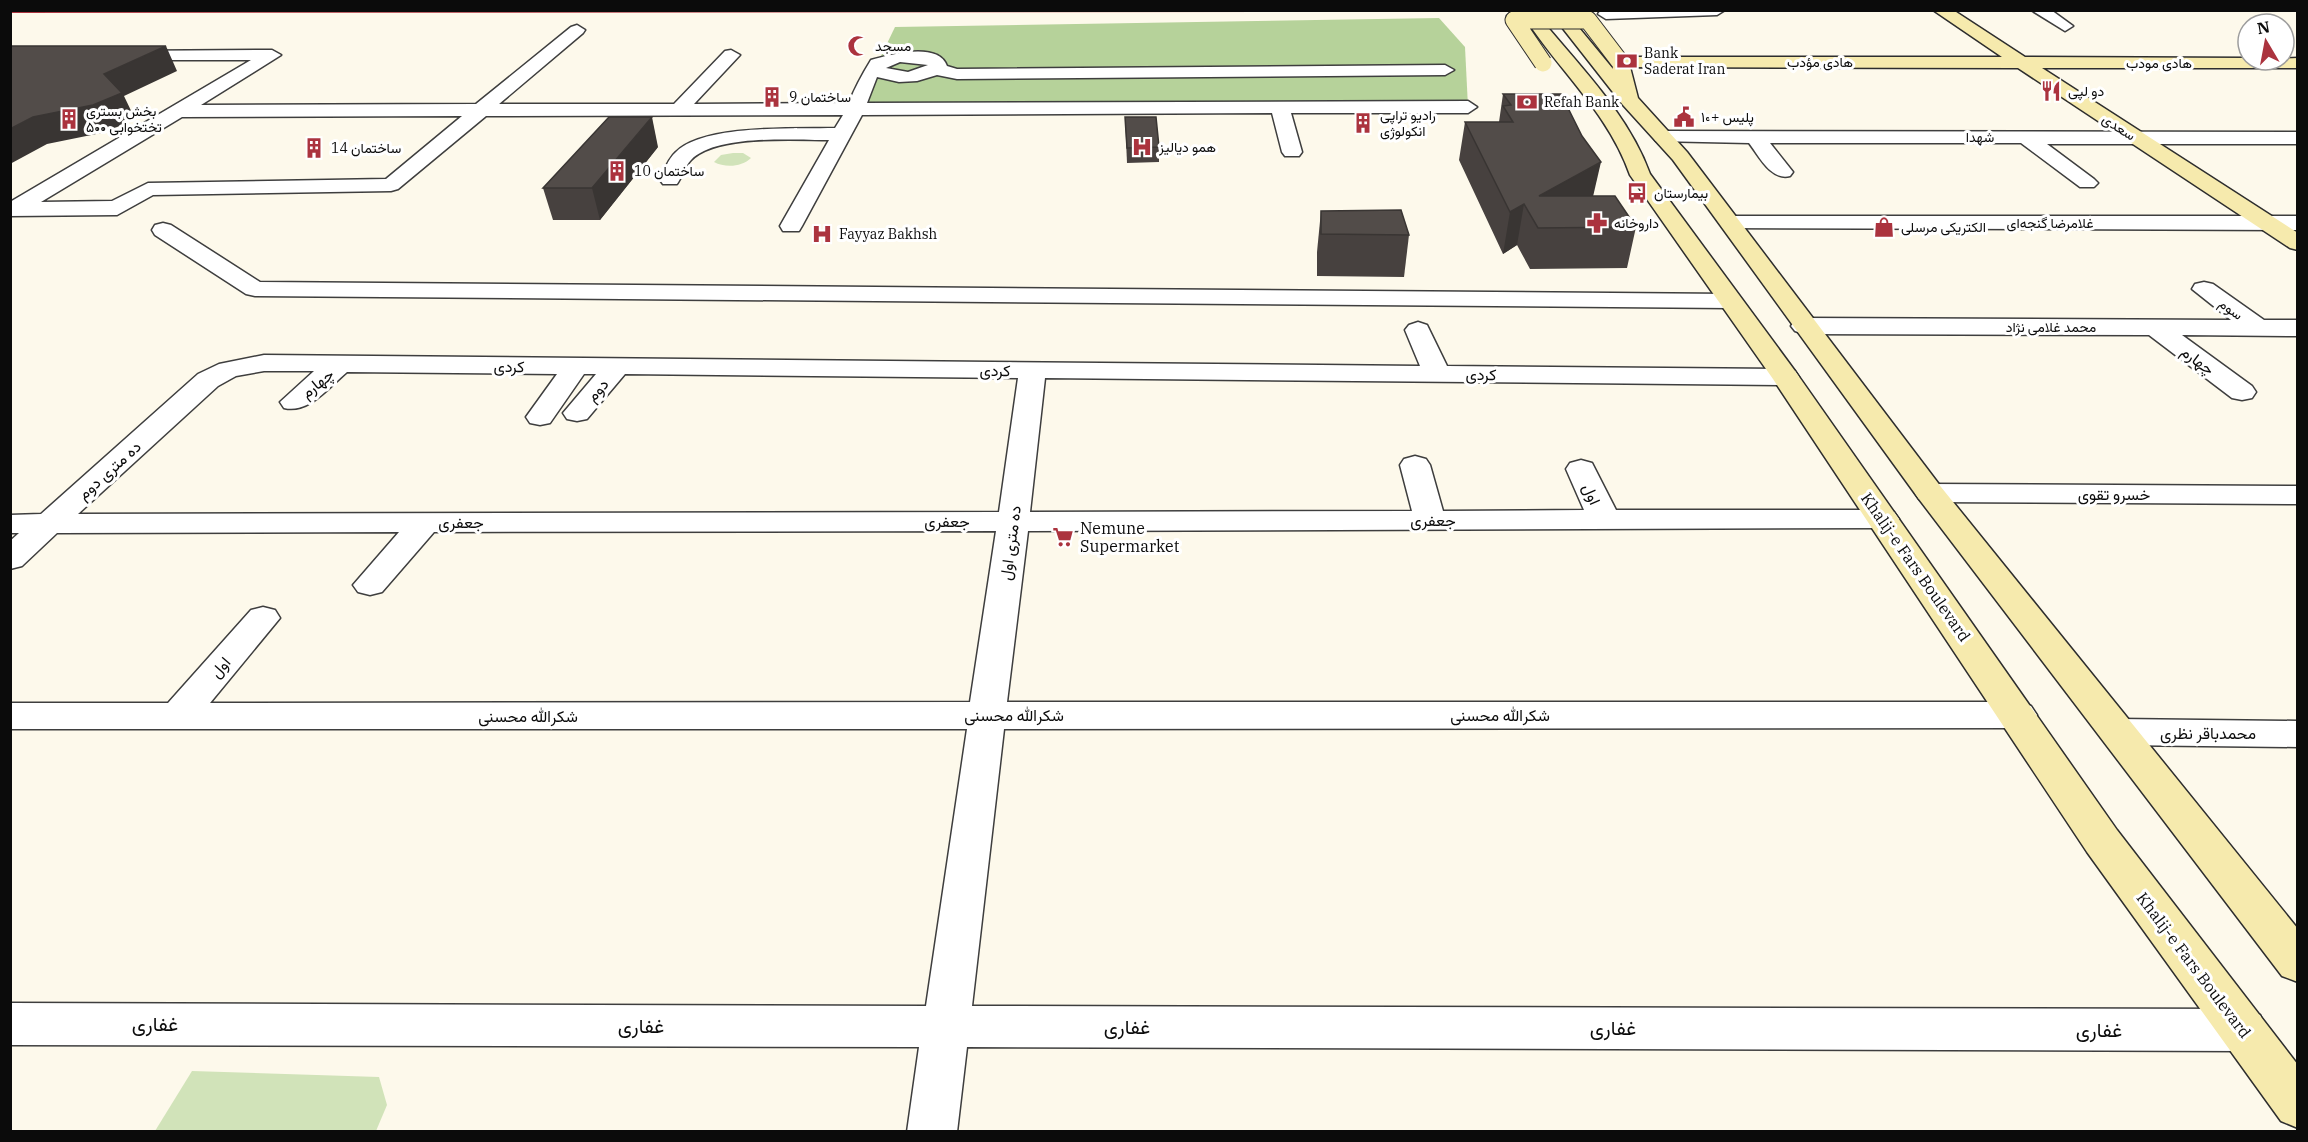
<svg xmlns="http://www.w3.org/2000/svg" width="2308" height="1142" viewBox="0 0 2308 1142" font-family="'IBM Plex Serif',Vazirmatn,serif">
<rect width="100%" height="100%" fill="#fdf9eb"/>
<g fill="#d1e3b9">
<path d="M733 153H743L751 158C742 167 725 168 714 162L721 155Z"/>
<path d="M192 1071 379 1077 387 1105 376 1131H155Z"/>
</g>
<path fill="#b6d29a" d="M1439 18 1465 47 1468 107 856 108 895 27Z"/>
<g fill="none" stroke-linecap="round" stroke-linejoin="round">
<g stroke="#3e3e3e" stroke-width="3">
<g id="street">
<path d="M1601 10H1725L1717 15 1606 19 1598 14Z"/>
<path d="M2031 10H2051L2073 26 2065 31Z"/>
<path d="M577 25 585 30 583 33 499 104H674L725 51 731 50 740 55 694 104 849 103C855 87 863 73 871 60 889 55 938 41 947 66L957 69 1445 65 1454 70 1445 75 957 79 937 75 917 81 899 82 877 77 867 103 1468 101 1477 107 1468 113H1291L1302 152 1299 156H1285L1282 152 1272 113 862 115 802 226 799 231H783L780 226 829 140C794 140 716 134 691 160 685 166 682 177 677 184H663L660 180C664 171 668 159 676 152 704 124 797 129 835 128L843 115 486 116 398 189 391 191 153 195 117 215 10 216V202L251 60H126L120 59 117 55 120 51 272 50 281 55 201 105 476 104 571 27ZM900 62 928 65 908 72 886 68ZM462 116 386 179 148 183 112 201 41 202 182 117Z"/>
<path d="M1663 131 2298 132V144H2047L2094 179 2098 183 2094 187H2080L2021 143H1770L1793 172 1790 176C1771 181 1759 156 1749 143L1656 141 1653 137 1656 133Z"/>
<path d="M1731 216H2298V230L1723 228 1720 223 1723 218Z"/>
<path d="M163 223 171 225 260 282 1730 294 1739 296 1742 301 1739 306 1730 308 255 296 246 294 155 235 152 230 155 225Z"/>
<path d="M2204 282 2213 284 2264 320H2298V336L2182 335 2252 386 2256 392 2252 398 2242 400 2232 398 2149 335 1804 334 1795 331 1791 326 1795 321 1804 318 2231 320 2192 289 2195 284Z"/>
<path d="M1418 322 1427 325 1447 366 1785 369 1795 371 1799 377 1795 383 1785 385 1045 378 1030 512 1412 511 1400 465 1404 459 1415 456 1426 459 1430 465 1443 511 1584 510 1566 469 1570 463 1581 460 1592 463 1616 510H1883L1894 512 1899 519 1894 526 1883 528 1028 531 1007 702H2018L2031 706 2037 715 2031 724 2018 728 1004 729 972 1006 2243 1009 2260 1015 2267 1030 2260 1045 2243 1051 967 1047 957 1132H907L919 1047 10 1045V1003L926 1006 967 729H10V703H168L251 610 263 607 275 610 280 618 210 703 970 702 996 531 434 532 382 592 370 595 358 592 353 585 399 532 57 533 22 566 10 569V541L19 533H10V515L41 514 198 374 219 364 264 355 1420 366 1405 330 1409 325ZM264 371H314L280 402 284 408C309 414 329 387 347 372L557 374 526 417 530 423 540 425 550 423 584 374H596L563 413 567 419 577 421 587 419 625 374 1018 378 999 512 78 514 218 386 236 376Z"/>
<path d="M1930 484 2298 486V504L1930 502 1919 499 1915 493 1919 487Z"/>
<path d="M2118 719 2298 721V747L2118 745 2105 742 2099 732 2105 722Z"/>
</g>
</g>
<g stroke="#2d2d2d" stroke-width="3">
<g id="secondary">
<path d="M1933 10H1953L2025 57 2248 58V60L2298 58V68H2042L2298 233V250L2290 248 2018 68 1630 67 1638 98 1687 152 1941 487 2298 929V982L2282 976 1919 499 1673 160 1623 105 1561 26 1569 21 1575 23 1613 69 1611 62 1620 57H2002Z"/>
<path d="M1539 22 1545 24C1584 71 1629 116 1650 174L1795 371 2117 830 2298 1065V1128L2281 1121 2087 852 1773 379 1630 175C1610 117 1565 76 1531 27Z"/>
</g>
</g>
<use href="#street" fill="#fff" fill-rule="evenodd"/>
<use href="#secondary" fill="#f6eaad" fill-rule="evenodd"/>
<g stroke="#ab333e" stroke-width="4">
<path id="rail" d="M10 11 1393 10"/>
</g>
<use href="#rail" stroke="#fff" stroke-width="2" stroke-dasharray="7" stroke-linecap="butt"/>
<g stroke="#2d2d2d" stroke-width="19" stroke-linecap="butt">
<path id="secondary-bridge" d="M1543 63 1514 20H1588L1620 62"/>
</g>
<use href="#secondary-bridge" stroke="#f6eaad" stroke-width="17"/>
</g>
<g fill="#47413f">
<path d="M1503 94 1593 196 1636 227 1627 268 1530 269 1517 245 1503 254 1459 160 1465 122H1499Z"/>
<path d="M1125 117 1159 147V162L1127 163Z"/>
<path d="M658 147 600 220H553L543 188Z"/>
<path d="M1321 211 1409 235 1404 277 1317 276V252Z"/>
</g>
<g fill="#393533">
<path d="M166 46 177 71 124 96 135 119 106 132 47 144 10 164V129L33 117 104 74Z"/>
<path d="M652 117 658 147 600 220 592 188Z"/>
<path d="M1601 162 1592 201 1539 196Z"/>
<path d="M1524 204 1517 245 1503 254 1510 212Z"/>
</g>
<g fill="#524c49" stroke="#393533" stroke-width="1.5">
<path d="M10 46H166L104 74 122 93 93 105 33 117 10 129Z"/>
<path d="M1503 94H1561L1582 136 1601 162 1539 196H1615L1636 227 1538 228 1524 204 1510 212 1465 122H1513L1503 106 1511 105Z"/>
<path d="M609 117H652L592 188H543Z"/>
<path d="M1125 117H1156L1159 147 1127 148Z"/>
<path d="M1401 210 1409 235 1321 234V211Z"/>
</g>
<defs>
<g id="mosque-bare" transform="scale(1.62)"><path d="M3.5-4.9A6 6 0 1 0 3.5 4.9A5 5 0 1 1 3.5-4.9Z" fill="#ab333e" stroke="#fff" stroke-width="2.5" paint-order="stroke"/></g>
<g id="bank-bare" transform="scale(1.62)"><path d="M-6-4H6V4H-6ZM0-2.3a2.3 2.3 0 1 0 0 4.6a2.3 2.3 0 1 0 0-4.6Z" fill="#ab333e" stroke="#fff" stroke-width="2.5" paint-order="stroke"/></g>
<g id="restaurant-bare" transform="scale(1.62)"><path d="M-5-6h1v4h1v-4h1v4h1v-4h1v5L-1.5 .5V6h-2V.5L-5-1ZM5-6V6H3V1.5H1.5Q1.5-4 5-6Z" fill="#ab333e" stroke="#fff" stroke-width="2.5" paint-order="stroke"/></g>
<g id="building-bare" transform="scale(1.62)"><path d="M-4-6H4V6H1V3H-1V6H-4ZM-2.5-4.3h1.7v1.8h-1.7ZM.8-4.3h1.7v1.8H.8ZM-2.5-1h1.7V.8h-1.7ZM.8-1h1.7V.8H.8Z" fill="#ab333e" stroke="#fff" stroke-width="2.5" paint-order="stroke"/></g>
<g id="civic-bare" transform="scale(1.62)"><path d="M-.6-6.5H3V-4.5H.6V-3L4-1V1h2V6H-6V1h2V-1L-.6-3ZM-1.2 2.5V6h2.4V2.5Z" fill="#ab333e" stroke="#fff" stroke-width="2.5" paint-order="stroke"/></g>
<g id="hospital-bare" transform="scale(1.62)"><path d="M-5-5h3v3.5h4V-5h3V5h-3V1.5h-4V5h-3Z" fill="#ab333e" stroke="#fff" stroke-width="2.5" paint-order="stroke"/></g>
<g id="bus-bare" transform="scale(1.62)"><path d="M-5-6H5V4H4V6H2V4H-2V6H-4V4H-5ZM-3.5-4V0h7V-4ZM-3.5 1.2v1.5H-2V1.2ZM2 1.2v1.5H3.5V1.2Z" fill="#ab333e" stroke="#fff" stroke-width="2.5" paint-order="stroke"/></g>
<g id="pharmacy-bare" transform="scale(1.62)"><path d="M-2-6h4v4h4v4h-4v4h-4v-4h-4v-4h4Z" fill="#ab333e" stroke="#fff" stroke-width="2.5" paint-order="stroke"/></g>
<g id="shop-bare" transform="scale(1.62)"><path d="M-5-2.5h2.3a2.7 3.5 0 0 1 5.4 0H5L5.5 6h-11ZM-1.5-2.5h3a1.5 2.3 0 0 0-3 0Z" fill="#ab333e" stroke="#fff" stroke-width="2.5" paint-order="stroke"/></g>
<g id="supermarket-bare" transform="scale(1.62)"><path d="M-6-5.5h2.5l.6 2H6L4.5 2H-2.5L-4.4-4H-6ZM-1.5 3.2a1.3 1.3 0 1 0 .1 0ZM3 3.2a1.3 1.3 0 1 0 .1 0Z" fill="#ab333e" stroke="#fff" stroke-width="2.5" paint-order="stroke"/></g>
</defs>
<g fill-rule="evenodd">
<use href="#mosque-bare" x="858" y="46"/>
<use href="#bank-bare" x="1627" y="61"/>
<use href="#restaurant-bare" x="2051" y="91"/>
<use href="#building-bare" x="772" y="97"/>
<use href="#bank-bare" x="1527" y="102"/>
<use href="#civic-bare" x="1684" y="117"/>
<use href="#building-bare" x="69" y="119"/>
<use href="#building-bare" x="1363" y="123"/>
<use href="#hospital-bare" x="1142" y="147"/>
<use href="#building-bare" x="314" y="148"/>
<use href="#building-bare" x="617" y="171"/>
<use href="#bus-bare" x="1637" y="193"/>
<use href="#pharmacy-bare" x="1597" y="223"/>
<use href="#shop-bare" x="1884" y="227"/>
<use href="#hospital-bare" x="822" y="234"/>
<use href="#supermarket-bare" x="1063" y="537"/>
</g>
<g text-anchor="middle" stroke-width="6" stroke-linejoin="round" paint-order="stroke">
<g font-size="14" fill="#0b0b0b" stroke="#fff" text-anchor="start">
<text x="875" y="51">مسجد</text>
<text x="1644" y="58">Bank<tspan x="1644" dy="16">Saderat Iran</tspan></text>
<text x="2068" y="96">دو لپی</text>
<text x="789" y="102">ساختمان 9</text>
<text x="1544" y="107">Refah Bank</text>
<text x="86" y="116">بخش بستری<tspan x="86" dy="16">۵۰۰ تختخوابی</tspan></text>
<text x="1380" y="120">رادیو تراپی<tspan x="1380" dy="16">انکولوژی</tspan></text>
<text x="1701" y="122">پلیس +۱۰</text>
<text x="1159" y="152">همو دیالیز</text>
<text x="331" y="153">ساختمان 14</text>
<text x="634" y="176">ساختمان 10</text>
<text x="1654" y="198">بیمارستان</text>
<text x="1614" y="228">داروخانه</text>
<text x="1901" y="232">الکتریکی مرسلی</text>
<text x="839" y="239">Fayyaz Bakhsh</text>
</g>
<g font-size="14" fill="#0b0b0b" stroke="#fff">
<text x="1820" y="67">هادی مؤدب</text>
<text x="2159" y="68">هادی مودب</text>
<text transform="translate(2119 127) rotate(33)" y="5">سعدی</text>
<text x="1980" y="142">شهدا</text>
<text x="2050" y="228">غلامرضا گنجه‌ای</text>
<text transform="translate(2231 309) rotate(36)" y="5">سوم</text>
<text x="2051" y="332">محمد غلامی نژاد</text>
</g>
<g font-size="16" fill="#0b0b0b" stroke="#fff">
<text transform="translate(2198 360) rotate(37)" y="6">چهارم</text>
<text transform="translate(509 366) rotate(1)" y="6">کردی</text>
<text transform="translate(995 370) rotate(1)" y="6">کردی</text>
<text transform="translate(1481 374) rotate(1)" y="6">کردی</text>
<text transform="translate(317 383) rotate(-39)" y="6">چهارم</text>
<text transform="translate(597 390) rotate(-49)" y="6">دوم</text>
<text transform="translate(109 470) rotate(-42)" y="6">ده متری دوم</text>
<text transform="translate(1592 494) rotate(66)" y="6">اول</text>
<text x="2114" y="500">خسرو تقوی</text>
<text x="1433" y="526">جعفری</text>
<text x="947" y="527">جعفری</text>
<text x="461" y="528">جعفری</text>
<text transform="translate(1010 543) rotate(-82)" y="6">ده متری اول</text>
<text transform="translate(1916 567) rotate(55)" y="6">Khalij-e Fars Boulevard</text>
<text transform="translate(220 667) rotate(-49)" y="6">اول</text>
<text x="1014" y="721">شکرالله محسنی</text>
<text x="1500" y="721">شکرالله محسنی</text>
<text x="528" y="722">شکرالله محسنی</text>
<text x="2208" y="739">محمدباقر نظری</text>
<text transform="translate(2194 965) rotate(53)" y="6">Khalij-e Fars Boulevard</text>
</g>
<g font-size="16" fill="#0b0b0b" stroke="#fff" text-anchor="start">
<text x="1080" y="534">Nemune<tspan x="1080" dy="18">Supermarket</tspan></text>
</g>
<g font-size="20" fill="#0b0b0b" stroke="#fff">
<text x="155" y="1031">غفاری</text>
<text x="641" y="1033">غفاری</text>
<text x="1127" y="1034">غفاری</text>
<text x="1613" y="1035">غفاری</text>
<text x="2099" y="1037">غفاری</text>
</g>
</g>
<rect width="2308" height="1142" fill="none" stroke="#0b0b0b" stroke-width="24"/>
<g transform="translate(2266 42) rotate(350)"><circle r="28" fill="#ffffff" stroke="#9d9d9d" stroke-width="1.5"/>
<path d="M0-4.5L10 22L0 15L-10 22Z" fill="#ab333e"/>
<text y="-9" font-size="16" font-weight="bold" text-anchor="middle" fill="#0b0b0b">N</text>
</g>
</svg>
